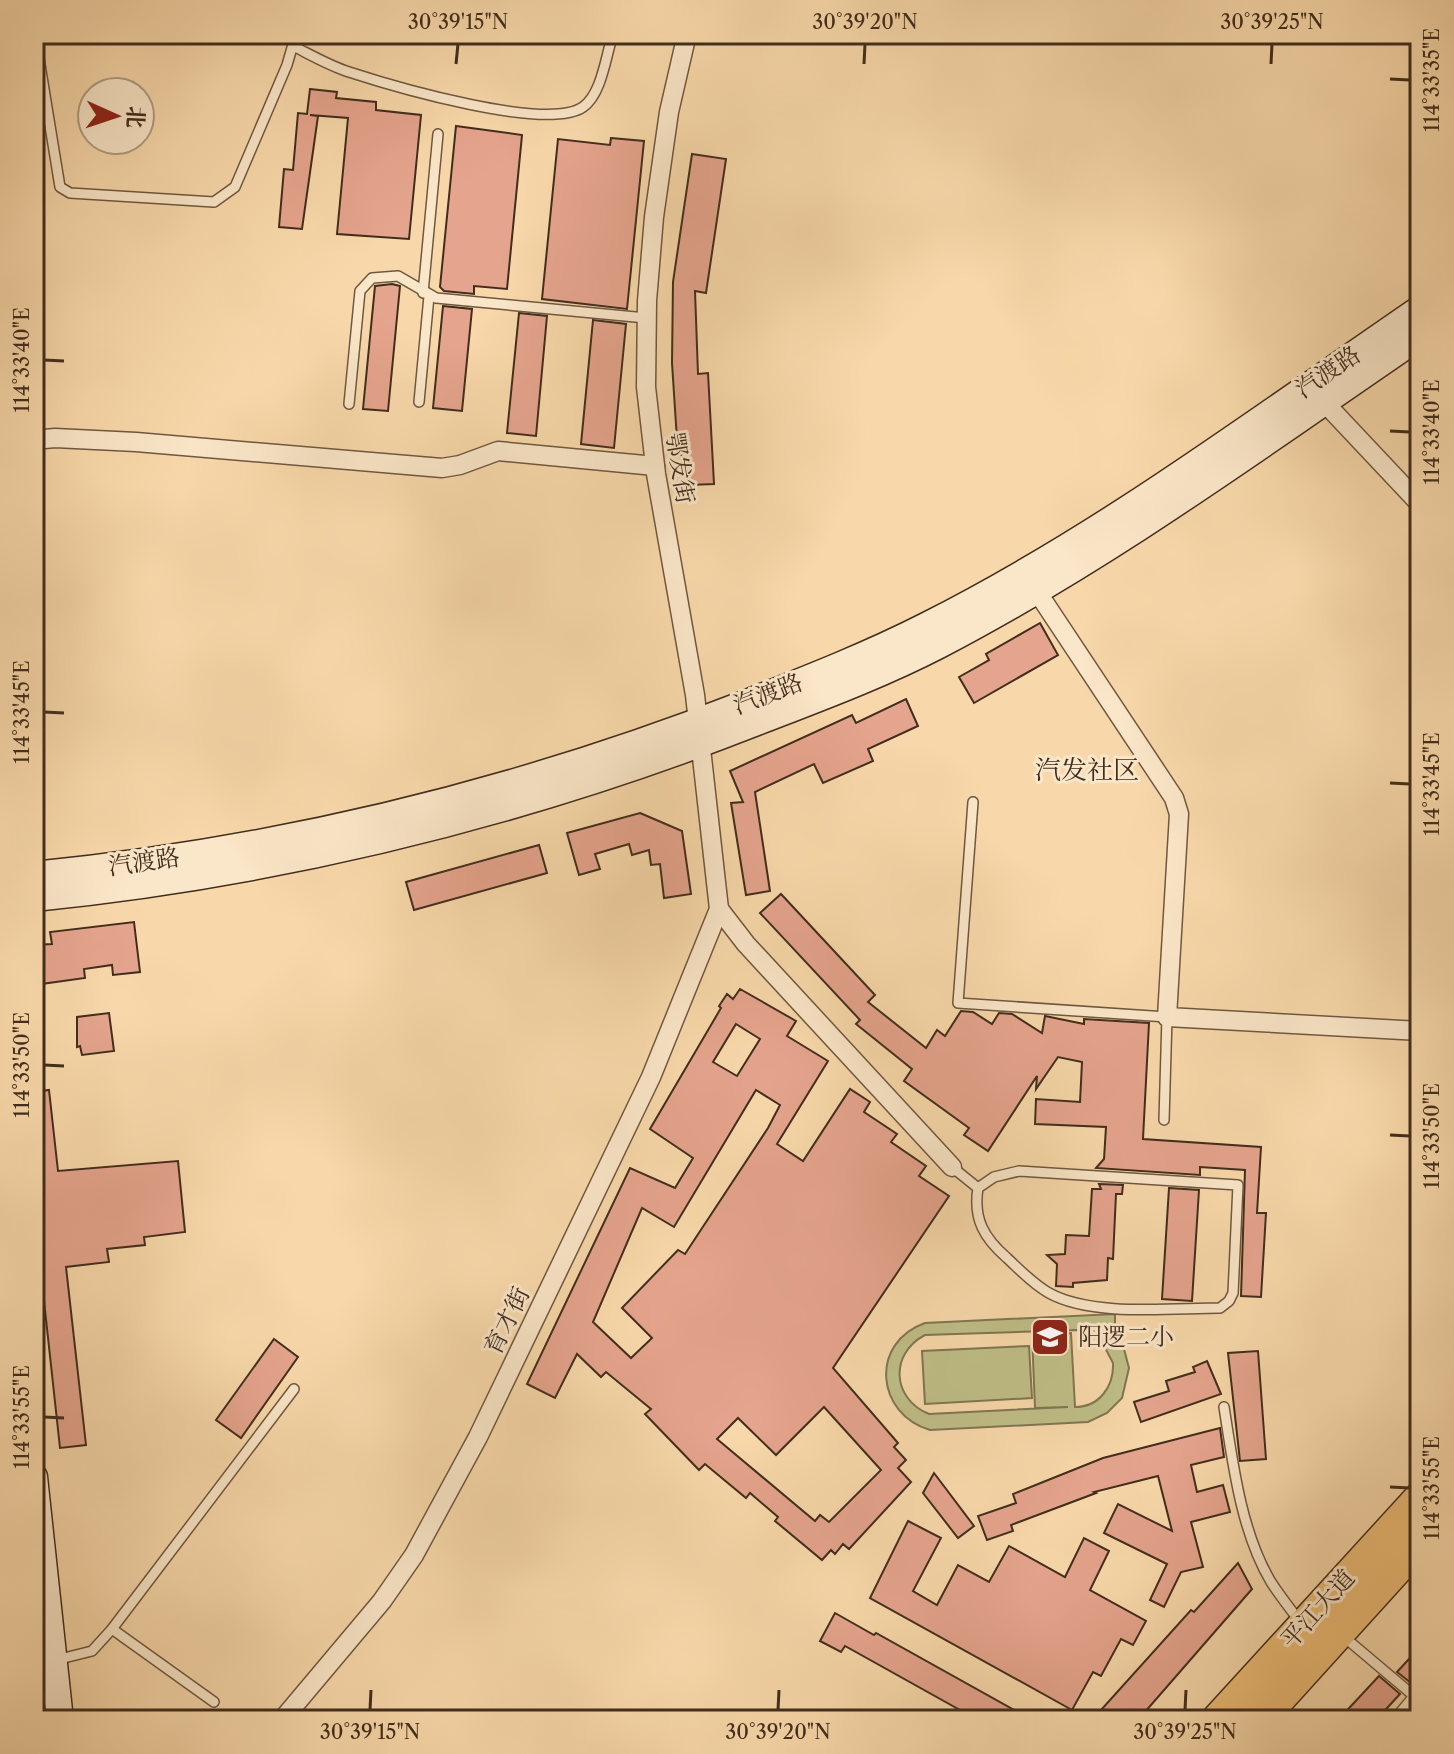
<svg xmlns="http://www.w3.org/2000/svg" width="1454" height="1754" viewBox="0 0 1454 1754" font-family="'Libre Caslon Text','Noto Serif SC',serif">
<rect width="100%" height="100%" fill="#f8d8aa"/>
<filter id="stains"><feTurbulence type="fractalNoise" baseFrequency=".0025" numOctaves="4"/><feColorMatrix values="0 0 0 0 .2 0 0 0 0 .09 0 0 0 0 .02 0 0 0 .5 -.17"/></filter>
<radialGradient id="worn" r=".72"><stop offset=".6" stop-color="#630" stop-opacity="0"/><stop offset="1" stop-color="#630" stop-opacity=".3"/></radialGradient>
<g fill="#bfbe87" stroke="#807652" stroke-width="2" fill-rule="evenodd">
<path d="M1115 1314V1327L1106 1328 1124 1349 1129 1368 1122 1398 1107 1413 1088 1422 930 1430C876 1414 869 1343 925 1323ZM1077 1330 1101 1340 1113 1363C1114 1387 1099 1407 1075 1407L1071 1333 1032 1335 1035 1408 1068 1407 929 1414C892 1399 889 1354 925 1335Z"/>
<path d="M1029 1346 1032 1398 925 1404 922 1351Z"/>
</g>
<g fill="#e5a48d" stroke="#412d1d" stroke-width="2" fill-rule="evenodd">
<path d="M310 89 337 92 336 98 376 102V110L421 115 409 239 337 234 348 118 310 115 318 116 302 229 279 227 284 169 293 170 298 113 307 114Z"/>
<path d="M456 126 522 135 507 289 474 286V294L444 291 440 287Z"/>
<path d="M611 138 644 141 627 309 542 299 558 139 610 145Z"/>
<path d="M692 154 726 159 706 293 695 291 698 374 708 373 714 484 689 485 687 455H678L672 363 673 282Z"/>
<path d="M392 284 400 286 388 411 363 409 375 286Z"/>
<path d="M443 306 472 309 462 411 433 408Z"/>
<path d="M519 313 547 316 536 436 507 433Z"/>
<path d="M593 320 626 324 614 448 581 444Z"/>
<path d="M1040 623 1058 655 974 703 959 677 989 660 986 654Z"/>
<path d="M906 699 918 726 868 749 873 761 823 783 814 764 755 792 770 891 746 895 731 803 743 802 730 771 852 715 856 723Z"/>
<path d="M640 813 682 831 691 894 664 898 660 864 651 865 649 850 632 855 629 844 595 854 600 869 579 875 567 833Z"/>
<path d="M539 845 547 873 414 910 406 882Z"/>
<path d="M781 894 875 995 868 1002 926 1048 937 1030 945 1036 961 1011 973 1012 992 1024 999 1013 1012 1014 1042 1033 1045 1016 1084 1024V1019L1149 1023 1143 1139 1261 1147 1257 1213H1266L1261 1297 1241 1296 1245 1170 1200 1167V1175L1096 1168 1104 1159 1106 1127 1035 1124 1036 1099 1080 1102 1082 1062 1058 1057 1036 1089 1037 1076 988 1151 964 1135 969 1128 904 1081 912 1069 856 1024 860 1020 760 913Z"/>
<path d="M134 922 140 972 113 975 112 965 84 969 85 978 34 985V945L52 944 50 932Z"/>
<path d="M740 989 796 1021 787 1036 828 1061 777 1144 803 1161 850 1089 870 1102 864 1112 897 1134 891 1142 926 1166 919 1176 949 1196 833 1368 898 1443 894 1447 906 1460 898 1468 911 1482 849 1549 843 1544 835 1554 831 1550 822 1560 775 1521 778 1517 750 1493 746 1498 705 1464 699 1470 645 1414 651 1409 606 1372 601 1377 577 1354 555 1398 527 1384 630 1168 675 1188 693 1158 650 1129 721 1008 719 1006 727 994 733 999ZM736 1024 760 1039 737 1076 713 1062ZM756 1090 780 1105 768 1128 685 1254 678 1250 622 1308 652 1338 631 1358 593 1322 642 1208 674 1227ZM824 1407 881 1470 829 1522 820 1515 815 1521 717 1439 738 1418 776 1455Z"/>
<path d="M109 1013 114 1051 82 1055 80 1046 77 1047V1017Z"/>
<path d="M49 1090 58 1171 178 1161 185 1232 144 1237 145 1245 107 1249 109 1262 66 1267 86 1445 60 1448 34 1209V1092Z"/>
<path d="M1099 1184 1123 1185 1122 1194H1116L1113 1259 1108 1258 1107 1280 1073 1283V1287L1056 1286 1057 1264 1047 1255 1065 1254 1066 1235 1089 1236 1092 1189H1101Z"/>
<path d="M1169 1188 1199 1190 1192 1301 1162 1299Z"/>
<path d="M274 1339 298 1357 241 1438 216 1420Z"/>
<path d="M1258 1351 1266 1459 1240 1461 1228 1353Z"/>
<path d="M1207 1361 1221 1394 1141 1422 1134 1402 1169 1391 1166 1381 1195 1372 1193 1367Z"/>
<path d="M1220 1428 1224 1457 1191 1465 1197 1492 1223 1485 1230 1512 1191 1522 1203 1567 1181 1572 1164 1607 1150 1600 1167 1564 1104 1533 1118 1504 1172 1531 1158 1476 1094 1492 1096 1493 1011 1525 1013 1531 987 1540 978 1516 1016 1503 1013 1494 1103 1458Z"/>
<path d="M934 1473 974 1526 958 1538 923 1493Z"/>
<path d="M908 1521 941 1538 913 1591 937 1605 958 1565 989 1582 1009 1546 1065 1577 1084 1538 1109 1551 1090 1590 1146 1621 1133 1645 1121 1639 1101 1676 1093 1672 1072 1710 870 1598Z"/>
<path d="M1238 1563 1252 1589 1138 1720H1092L1191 1610 1194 1612Z"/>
<path d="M835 1613 874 1635 876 1633 1032 1720H978L845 1646 841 1652 820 1641Z"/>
<path d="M1420 1647V1673L1411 1683 1397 1672Z"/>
<path d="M1379 1676 1400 1694 1376 1720H1338Z"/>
</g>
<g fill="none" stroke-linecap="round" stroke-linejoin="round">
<g stroke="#6f5840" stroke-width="12">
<g id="lane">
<path d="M35 34 60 187 70 193 214 202 235 187 287 65 296 34"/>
<path d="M293 46C311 55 330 66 349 72 392 86 547 132 583 107 602 94 606 55 613 34"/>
<path d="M423 293 438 134"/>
<path d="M419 402 429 296"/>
<path d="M349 404 360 291 372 278 398 276 436 298 646 318"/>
<path d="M973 802 958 1003 1167 1017 1164 1120"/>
<path d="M952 1167 978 1188"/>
<path d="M1019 1171 1238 1185 1233 1293 1229 1301 1220 1308C1172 1308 1092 1317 1049 1293 1033 1284 1020 1270 1007 1258 984 1238 973 1219 978 1188L994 1177Z"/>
<path d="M1224 1407C1233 1464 1241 1532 1271 1582 1280 1596 1291 1610 1301 1623"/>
<path d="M112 1629 214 1702"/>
<path d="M1343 1636 1420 1701"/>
<path d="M56 1660 92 1651 112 1629 294 1389"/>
<path d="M1394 1720 1414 1696"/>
</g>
</g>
<g stroke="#6f5840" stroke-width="21">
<g id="street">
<path d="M1324 402 1420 504"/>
<path d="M34 440 55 438 136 442 442 468 460 465 498 451 655 466"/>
<path d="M1036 590 1174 798 1179 814 1167 1017 1420 1031"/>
<path d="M719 909 746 944 952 1167"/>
<path d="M282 1720 382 1601 414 1555 478 1437 651 1077 719 909 695 695 656 474 646 387 647 301 654 217 669 112 687 34"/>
</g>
</g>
<g stroke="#412d1d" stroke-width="29">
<g id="secondary">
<path d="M34 875C277 851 516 793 744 704 805 680 867 656 926 626 1101 538 1259 419 1420 309"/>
<path d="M34 898C282 873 525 813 757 722 819 698 881 675 939 645 1108 557 1263 443 1420 336"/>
<path d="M34 1477 60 1720"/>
</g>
</g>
<g stroke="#412d1d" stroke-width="37">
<g id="highway">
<path d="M1219 1720 1420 1500"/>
<path d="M1258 1720 1420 1541"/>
</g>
</g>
<use href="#lane" stroke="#fae6c8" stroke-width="9"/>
<use href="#street" stroke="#fae6c8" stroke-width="18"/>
<use href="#secondary" stroke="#fae6c8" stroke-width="26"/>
<use href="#highway" stroke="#ecbc75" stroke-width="34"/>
</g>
<path fill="none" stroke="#412d1d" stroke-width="3" d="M456 64 458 44M864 64 865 44M1271 64 1272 44M1390 79 1410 80M44 360 64 361M1390 431 1410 432M44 712 64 713M1390 783 1410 784M44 1065 64 1066M1390 1135 1410 1136M44 1417 64 1418M1390 1487 1410 1488M370 1710 371 1690M778 1710 779 1690M1185 1710 1186 1690"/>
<defs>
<g id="school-square" transform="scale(2)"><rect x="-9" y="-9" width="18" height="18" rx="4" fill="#8f2418" stroke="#fae6c8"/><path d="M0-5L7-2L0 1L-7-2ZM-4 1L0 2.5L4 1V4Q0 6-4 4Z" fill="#fff"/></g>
</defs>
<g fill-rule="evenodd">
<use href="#school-square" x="1050" y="1337"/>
</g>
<g text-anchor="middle" stroke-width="6" stroke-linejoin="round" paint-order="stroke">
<g font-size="24" fill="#412d1d" stroke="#fae6c8">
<text transform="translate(1328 372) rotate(-34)" y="8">汽渡路</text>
<text transform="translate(680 468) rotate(81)" y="8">鄂发街</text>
<text transform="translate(768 694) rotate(-21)" y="8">汽渡路</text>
<text transform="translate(144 862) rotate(-8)" y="8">汽渡路</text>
<text transform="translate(507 1321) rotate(-64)" y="8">育才街</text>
<text transform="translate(1318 1609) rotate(-48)" y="8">平江大道</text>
</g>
<g font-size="24" fill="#412d1d" stroke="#fae6c8" text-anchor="start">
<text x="1078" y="1345">阳逻二小</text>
</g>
<g font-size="26" fill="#412d1d" stroke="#fae6c8">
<text x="1087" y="779">汽发社区</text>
</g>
</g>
<rect width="1454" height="1754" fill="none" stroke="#f8d8aa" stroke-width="88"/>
<g transform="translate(116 116) rotate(93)"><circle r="38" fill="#fae6c8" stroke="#b09c84" stroke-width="2"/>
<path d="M0-6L14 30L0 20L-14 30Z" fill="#8f2418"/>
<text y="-12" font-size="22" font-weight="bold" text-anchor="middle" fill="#412d1d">北</text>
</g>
<rect x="44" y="44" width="1366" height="1666" fill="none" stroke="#412d1d" stroke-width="3"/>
<g font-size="20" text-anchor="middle" fill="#412d1d">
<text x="458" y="29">30°39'15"N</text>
<text x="865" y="29">30°39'20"N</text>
<text x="1272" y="29">30°39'25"N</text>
<text transform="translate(1432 80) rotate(-90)" y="7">114°33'35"E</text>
<text transform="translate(22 360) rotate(-90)" y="7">114°33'40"E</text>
<text transform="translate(1432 432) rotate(-90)" y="7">114°33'40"E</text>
<text transform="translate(22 712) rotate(-90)" y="7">114°33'45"E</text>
<text transform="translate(1432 784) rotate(-90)" y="7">114°33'45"E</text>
<text transform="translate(22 1065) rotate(-90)" y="7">114°33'50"E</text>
<text transform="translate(1432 1136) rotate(-90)" y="7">114°33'50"E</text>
<text transform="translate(22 1417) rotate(-90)" y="7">114°33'55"E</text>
<text transform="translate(1432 1488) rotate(-90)" y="7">114°33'55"E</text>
<text x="370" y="1739">30°39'15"N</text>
<text x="778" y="1739">30°39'20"N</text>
<text x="1185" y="1739">30°39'25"N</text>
</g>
<rect width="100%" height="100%" filter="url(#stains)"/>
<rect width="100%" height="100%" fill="url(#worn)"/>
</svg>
